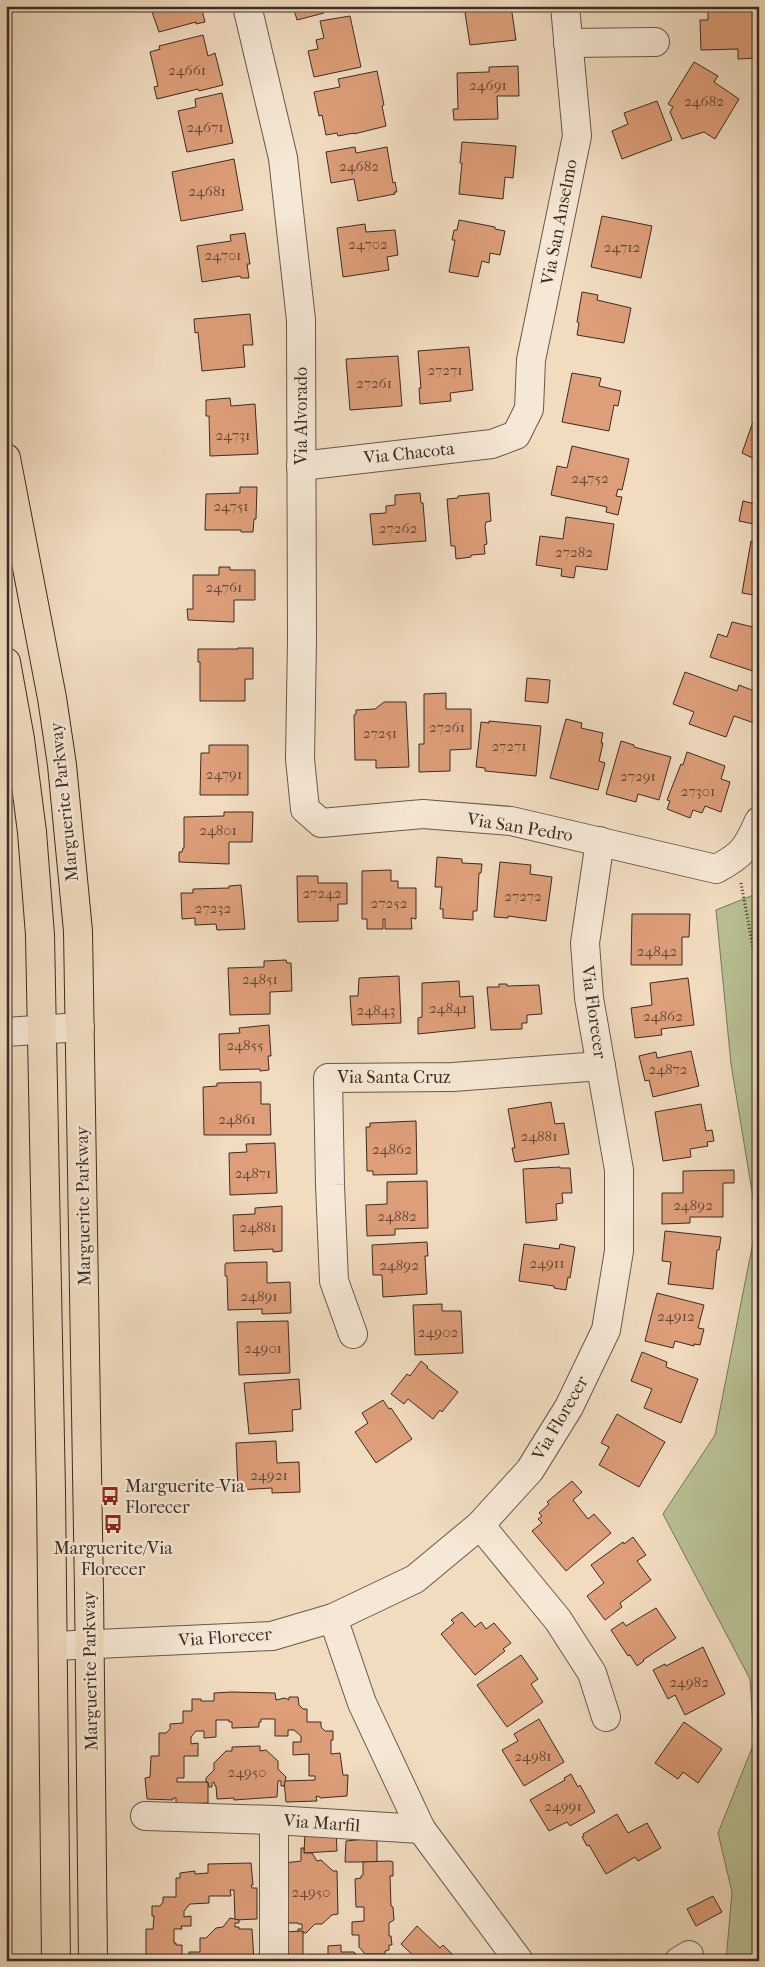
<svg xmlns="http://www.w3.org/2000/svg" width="765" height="1967" viewBox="0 0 765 1967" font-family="'IM FELL French Canon',serif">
<rect width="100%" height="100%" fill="#f1dcc0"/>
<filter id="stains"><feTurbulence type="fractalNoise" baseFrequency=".004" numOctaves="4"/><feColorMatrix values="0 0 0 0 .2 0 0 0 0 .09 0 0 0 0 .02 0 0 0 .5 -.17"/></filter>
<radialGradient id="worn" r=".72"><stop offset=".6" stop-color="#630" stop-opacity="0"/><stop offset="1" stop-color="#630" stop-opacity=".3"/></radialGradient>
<path fill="#b8c093" stroke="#79765c" d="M759 889V1961H726L732 1892 718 1833 754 1743 750 1679 663 1514 715 1435 757 1222 731 1064 716 910 756 894Z"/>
<g fill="#dd9e79" stroke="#3a2c24">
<path d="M150 6H204V9L202 10 205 22 196 24V22L159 32Z"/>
<path d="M293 6H332L323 9 324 13 297 20Z"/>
<path d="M464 6H511L516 40 470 45Z"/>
<path d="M708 6H752V13H759V39H755L756 58 738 59V49L701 50 700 20H708Z"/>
<path d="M350 16 361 67 314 77 308 51 318 49 316 40 324 38 320 21Z"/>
<path d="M203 35 208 56 215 53 223 85 199 91 198 89 157 99 154 87 158 86 150 52 160 49 159 46Z"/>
<path d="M694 62 718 76 714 82 739 99 715 139 704 132 682 139 670 112 673 107 668 104Z"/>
<path d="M518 66 519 96H497L498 119 454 120 453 109H458L457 73 489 72V67Z"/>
<path d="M377 71 384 105 382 106 386 126 354 134V133L338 136 337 133 326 135 322 115 319 116 314 92 340 87 338 79Z"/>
<path d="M222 93 233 143 187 152 178 111 196 107 195 99Z"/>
<path d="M657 101 672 140 622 159 612 131 628 124 624 113Z"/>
<path d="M462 142 516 146 513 178 505 177 503 199 459 194 462 163H460Z"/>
<path d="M355 147 356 153 387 147 393 183 395 182 397 192H394L395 194 358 201 354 179 331 183 326 152Z"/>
<path d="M234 159 243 210 181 221 172 172Z"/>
<path d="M602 216 652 226 641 278 591 267Z"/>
<path d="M459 220 495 227V229L505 231 500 255 490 253 489 263 482 261 478 277 449 272 455 240H452L454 230H457Z"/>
<path d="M365 224 366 232 395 230 398 255 387 257 389 270 343 277 337 228Z"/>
<path d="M245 233 250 264H247L249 278H241L240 276 202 282 197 246 231 241 230 235Z"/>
<path d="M582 292 598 295 597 300 631 308 624 343 577 335 579 323 577 322Z"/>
<path d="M250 314 253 345H243L245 367 202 371 198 332 195 333 194 319Z"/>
<path d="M469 347 473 390 450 393 451 401 420 404 419 388H421L418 351Z"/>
<path d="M398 356 402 406 350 410 346 359Z"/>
<path d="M572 373 601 378 599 386 621 391 618 406 614 405 609 431 562 422Z"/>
<path d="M230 398 231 406 255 404 258 454 210 456 209 416H206V400Z"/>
<path d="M754 419 759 421V461L742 453Z"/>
<path d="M572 446 629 459 622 490 618 489 616 496 622 497 618 515 606 512 607 507 551 495 557 466 567 468Z"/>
<path d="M240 487H257L256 519H254L253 532H241V530H205L206 494 240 493Z"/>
<path d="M758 487 759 525 739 521 743 501 755 504Z"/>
<path d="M420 493 421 503H423L426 541 373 545 370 514 386 513V506L395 505V495Z"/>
<path d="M489 493 491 521 486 522 485 526 487 544 484 545 485 554 471 555V557L456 559 455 546H451L447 499 458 498V496Z"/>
<path d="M566 517 614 524 607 570 576 566 574 578 561 576 562 569 536 565 540 536 563 539Z"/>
<path d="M751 541 759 542V596L742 593Z"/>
<path d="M219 567H230V570H255V600H234V622L188 620 187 609H193V575H219Z"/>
<path d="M732 622 757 628 759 622V673L710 657 718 634 727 637Z"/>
<path d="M238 648H253V679H245V701H200V662H198V649H238Z"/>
<path d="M685 672 737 691 739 685 759 693V709L754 723 734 716 726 737 689 724 694 712 673 704Z"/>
<path d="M527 678 550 680 548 703 525 701Z"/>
<path d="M446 693V709H471V749L450 750V771L419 772V744H424V694Z"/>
<path d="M384 702H406L409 767 376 768V760H355L354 715 356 714V710L375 709Z"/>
<path d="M566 719 582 723 581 728 603 733 601 743H603L599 761 605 763 598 790 550 778Z"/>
<path d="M489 721 541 726 536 776 485 771V768L476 767 481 722 489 723Z"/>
<path d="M621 741 634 745V747L671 757 659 800 638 794 636 802 606 794Z"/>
<path d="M209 745H248V795H200L201 753H209Z"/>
<path d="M687 752 725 766 721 779 730 782 721 812 705 806 702 813 693 810 690 818 667 809 670 801 667 800 681 764 683 765Z"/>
<path d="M224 812H253L252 842H229V864L179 862V852H182L183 848H184V817L224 816Z"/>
<path d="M437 857 462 859V863L482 864 481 873H479L477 911H473V920L443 918V909H440L442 887H435Z"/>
<path d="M500 862 531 865 530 874 552 877 546 921 508 916V918L494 917Z"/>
<path d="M391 870V881H398V888H416V919L411 918 412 929H385V919H383V929H367V919H362V871Z"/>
<path d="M297 876H318V883H347V904H338V921L298 922Z"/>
<path d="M241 885 245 929 217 930 216 924 195 925V918L182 919 181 893H193V889L229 888V886Z"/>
<path d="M632 914H690L689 937H682V965H631Z"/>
<path d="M286 960 287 963H291L292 991 270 992V1014L230 1015 228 968 264 967V961Z"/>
<path d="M399 976 401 1023 352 1025 350 996H358L359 978Z"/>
<path d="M688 978 694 1025 661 1029 662 1035 635 1038 631 1008 652 1005 650 983Z"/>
<path d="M459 981 460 997 473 996 475 1028 418 1034V1018L422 1017V983Z"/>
<path d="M499 984H507V986L539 985 542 1014 527 1015V1023H522V1029L491 1030 487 987H499Z"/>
<path d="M269 1025 271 1056H268L269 1070 260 1071V1069L220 1070 219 1034 240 1033 239 1028Z"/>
<path d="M691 1051 699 1086 653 1097 649 1080 645 1081 639 1056 656 1052 657 1058Z"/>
<path d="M261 1082V1104H270L271 1135H204L203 1087 217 1086V1083Z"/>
<path d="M551 1102 555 1124 564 1123 569 1154 515 1162 512 1148H515L508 1109Z"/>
<path d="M701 1104 706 1131 712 1130 714 1141 707 1142 708 1146 690 1149 691 1157 663 1161 655 1112Z"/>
<path d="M416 1121 417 1174 373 1175V1171H367L366 1127H370V1123Z"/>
<path d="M275 1143 277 1193 230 1195 229 1153 247 1152 246 1144Z"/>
<path d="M560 1167V1168H570L572 1193H562L563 1203 556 1204 557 1220 526 1223 523 1169Z"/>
<path d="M734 1170V1183H723V1217H690V1223L662 1224V1193H683V1171Z"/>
<path d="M427 1181 428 1228 395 1229V1235L367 1236 366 1205 387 1204V1182Z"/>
<path d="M282 1206V1251L273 1252V1249L234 1251 233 1215 255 1214V1208Z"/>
<path d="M665 1231 721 1237 719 1250H717L713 1289 668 1284 671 1262 662 1261Z"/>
<path d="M427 1242 428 1256H425L427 1294 383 1297 382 1275H373L372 1245Z"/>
<path d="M524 1244 559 1249 560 1244 575 1247 570 1278 568 1277 566 1290 554 1288V1286L519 1281Z"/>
<path d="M267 1262V1283L290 1282 291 1313 262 1314V1309L228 1310 227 1276H225V1265L226 1263Z"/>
<path d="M657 1293 704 1305 698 1328 704 1329 700 1345 694 1344V1346L675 1341 673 1348 645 1341Z"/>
<path d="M442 1304V1311H461L463 1353 415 1355 413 1305Z"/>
<path d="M288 1321 290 1373 239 1375 237 1322Z"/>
<path d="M642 1352 667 1362 666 1367 698 1379 681 1423 644 1408 652 1389 631 1381Z"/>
<path d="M421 1361 428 1367 427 1368 458 1392 442 1412 440 1410 433 1419 408 1399 404 1404 391 1394 407 1374 410 1376Z"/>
<path d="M299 1379 301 1409 292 1410 293 1431 249 1434 244 1383Z"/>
<path d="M383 1400 389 1409 391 1408 412 1439 376 1463 355 1432 368 1423 362 1413Z"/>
<path d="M617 1414 665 1442 639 1487 599 1465 609 1447 601 1443Z"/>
<path d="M276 1441 277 1463 299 1462 300 1492 272 1493V1488L238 1490 236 1443Z"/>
<path d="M572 1481 582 1492 573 1500 588 1519 594 1514 611 1533 566 1571 532 1531 542 1523 538 1519 542 1516 539 1513 549 1504 547 1502Z"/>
<path d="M633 1537 646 1555 637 1561 651 1580 620 1603 622 1607 605 1620 587 1596 604 1583 591 1565 623 1542 624 1544Z"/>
<path d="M656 1608 676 1638 643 1660 644 1661 637 1666 630 1655 628 1656 611 1630 623 1622 626 1626Z"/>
<path d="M462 1612 475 1627 481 1622 486 1629 494 1623 511 1643 503 1649 505 1651 475 1675 441 1634 454 1623 451 1620Z"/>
<path d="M703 1647 725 1694 685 1715 675 1695 668 1699 653 1670 665 1664 666 1666Z"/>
<path d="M521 1655 538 1679 531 1684 543 1702 507 1727 477 1685Z"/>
<path d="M232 1692 275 1693 276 1700 285 1698 289 1700V1697H298L299 1705 303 1709H307V1722H321V1727L325 1731H333V1740H331V1754L340 1753 343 1775H348L347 1796 320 1798V1797L316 1796 317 1801 286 1802 284 1781 315 1780V1776H309V1754L293 1755V1742H301V1736L294 1730H288V1736H275V1719H261V1722H259V1727L232 1728V1722H229V1720H216V1737L204 1738V1731H196L191 1737V1744L198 1743V1756H184V1778H177V1782H208V1803L176 1804V1798H173V1800L147 1799 145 1778 150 1777 151 1756H159V1733H166L170 1729V1724L183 1723V1711H192V1699H201V1701H214V1693Z"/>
<path d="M539 1719 564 1762 524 1786 502 1750 518 1741 514 1734Z"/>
<path d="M684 1722 722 1749 698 1783 683 1772 678 1779 655 1763Z"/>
<path d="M260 1746V1751L266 1750 278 1761V1769L286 1777 284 1786H281V1781H278L277 1797 234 1800V1798L217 1799 216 1786H215L214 1782 212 1783V1787H209L208 1782H206V1778L214 1770V1763L226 1751H232V1747Z"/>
<path d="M571 1774 578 1787 580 1785 595 1812 570 1826 567 1822 549 1831 530 1800 565 1780 564 1778Z"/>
<path d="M617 1814 628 1833 647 1823 661 1848 638 1861 635 1857 606 1874 589 1845 587 1846 582 1837 584 1836 583 1834Z"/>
<path d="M336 1829 337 1851 304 1853 305 1832Z"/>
<path d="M377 1838V1862H345L346 1841Z"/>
<path d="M301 1848H304V1853H312L317 1861 321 1860 333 1871H337L338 1914 332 1915 322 1924H315L306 1933 298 1932V1929H302V1924H298V1923H286L285 1863 301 1861Z"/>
<path d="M390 1861 393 1862V1876H390L391 1906 393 1907 394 1920 389 1923V1936H391L392 1945H389V1950L385 1951V1954H365L359 1947V1935H352V1922L364 1921V1907H356L355 1879 361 1878V1876L363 1875V1862Z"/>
<path d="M251 1863 253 1885H251L252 1888H257V1919L235 1920 234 1890H230L231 1896H209V1903L190 1904 184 1911V1917L191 1916V1926H181L182 1929H174V1943H176V1945H182V1961H147L146 1956V1929H153L154 1916H152V1906H160L163 1902V1897H176V1878H180V1873L195 1871V1874L208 1873V1864Z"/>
<path d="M713 1896 722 1912 696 1926 687 1909Z"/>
<path d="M230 1918 239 1920V1923H235V1927H239V1929H252L254 1961H190L189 1952H200V1938H206L216 1928 223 1927Z"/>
<path d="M417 1926 440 1948 443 1945 455 1957 453 1961H419L401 1944Z"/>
<path d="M303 1931V1961H281L283 1932Z"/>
<path d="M341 1945V1952H354L362 1961H307V1955H328V1946Z"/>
</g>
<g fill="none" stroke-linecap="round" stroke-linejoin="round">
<g stroke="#68584b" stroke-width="30">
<g id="minor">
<path d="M247 6 283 158 301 320 302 640 300 759 305 809 321 823 423 814 511 821 716 869C743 855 747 848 759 821"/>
<path d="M568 43 655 42"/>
<path d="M301 466 492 444 516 435 529 409 531 360 577 136 565 6"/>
<path d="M6 1032 80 1027"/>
<path d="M353 1334 334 1281 330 1185 328 1078 453 1077 601 1066"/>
<path d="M480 1525 558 1620 592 1673 606 1717"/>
<path d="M333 1618 362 1703 421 1829 519 1961"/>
<path d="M53 1646 272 1636 333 1618 415 1579 480 1525 530 1470 569 1407 606 1330 619 1251V1170L589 998 585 943 600 841"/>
<path d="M145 1816 274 1820 421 1829"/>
<path d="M274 1961V1820"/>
<path d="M679 1961 689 1955"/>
</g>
</g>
<g stroke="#3a2c24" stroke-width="30">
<g id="major">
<path d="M6 458 52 698 62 765 78 931 89 1592 93 1961"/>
<path d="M6 662 20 739 32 832 40 935 51 1491 56 1961"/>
</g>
</g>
<path stroke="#3a2c24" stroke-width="3" stroke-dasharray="1 2.5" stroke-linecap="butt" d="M741 883 759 980"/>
<use href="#minor" stroke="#f6e8d6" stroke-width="28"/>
<use href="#major" stroke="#f1dcc0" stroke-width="28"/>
</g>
<defs>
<g id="bus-bare" transform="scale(1.5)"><path d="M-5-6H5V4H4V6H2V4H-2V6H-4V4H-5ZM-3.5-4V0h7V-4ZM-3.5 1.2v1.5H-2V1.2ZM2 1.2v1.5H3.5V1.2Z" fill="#8f2418" stroke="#f6e8d6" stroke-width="2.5" paint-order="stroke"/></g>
</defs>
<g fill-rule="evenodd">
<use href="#bus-bare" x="110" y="1496"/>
<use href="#bus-bare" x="113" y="1524"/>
</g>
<g text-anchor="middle" stroke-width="5" stroke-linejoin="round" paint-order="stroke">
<g font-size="15" fill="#634839">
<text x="187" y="75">24661</text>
<text x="488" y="90">24691</text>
<text x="704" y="106">24682</text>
<text x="205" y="132">24671</text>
<text x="359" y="171">24682</text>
<text x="207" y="196">24681</text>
<text x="368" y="249">24702</text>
<text x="622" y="252">24712</text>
<text x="223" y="260">24701</text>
<text x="445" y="375">27271</text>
<text x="374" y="388">27261</text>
<text x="233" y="440">24731</text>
<text x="590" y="483">24752</text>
<text x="231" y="511">24751</text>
<text x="398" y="533">27262</text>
<text x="574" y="557">27282</text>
<text x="224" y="592">24761</text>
<text x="447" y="732">27261</text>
<text x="380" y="738">27251</text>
<text x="509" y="751">27271</text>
<text x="224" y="779">24791</text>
<text x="638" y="781">27291</text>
<text x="698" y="796">27301</text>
<text x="218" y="835">24801</text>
<text x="322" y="898">27242</text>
<text x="523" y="901">27272</text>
<text x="389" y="908">27252</text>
<text x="213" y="913">27232</text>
<text x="657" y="956">24842</text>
<text x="260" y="984">24851</text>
<text x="448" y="1013">24841</text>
<text x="376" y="1015">24843</text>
<text x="663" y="1021">24862</text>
<text x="245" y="1050">24855</text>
<text x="668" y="1074">24872</text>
<text x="237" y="1124">24861</text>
<text x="539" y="1141">24881</text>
<text x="392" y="1154">24862</text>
<text x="253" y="1178">24871</text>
<text x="693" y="1210">24892</text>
<text x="397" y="1221">24882</text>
<text x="258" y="1232">24881</text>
<text x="547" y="1268">24911</text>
<text x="399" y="1270">24892</text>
<text x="259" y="1301">24891</text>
<text x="676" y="1321">24912</text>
<text x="438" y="1337">24902</text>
<text x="263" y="1353">24901</text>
<text x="269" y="1480">24921</text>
<text x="689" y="1687">24982</text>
<text x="533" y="1761">24981</text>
<text x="247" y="1777">24950</text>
<text x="563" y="1811">24991</text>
<text x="311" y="1897">24950</text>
</g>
<g font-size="18" fill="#3a2c24" stroke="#f6e8d6">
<text transform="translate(559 222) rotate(-79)" y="6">Via San Anselmo</text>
<text transform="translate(301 416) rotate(-90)" y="6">Via Alvorado</text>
<text transform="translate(409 453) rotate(-6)" y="6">Via Chacota</text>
<text transform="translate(64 802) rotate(-96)" y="6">Marguerite Parkway</text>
<text transform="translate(520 827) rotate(9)" y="6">Via San Pedro</text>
<text transform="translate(594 1012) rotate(82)" y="6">Via Florecer</text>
<text x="394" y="1083">Via Santa Cruz</text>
<text transform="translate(83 1206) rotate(-91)" y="6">Marguerite Parkway</text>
<text transform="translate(560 1418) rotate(-60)" y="6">Via Florecer</text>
<text transform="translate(225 1637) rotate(-4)" y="6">Via Florecer</text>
<text transform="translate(90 1671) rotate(-91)" y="6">Marguerite Parkway</text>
<text transform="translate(322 1823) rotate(4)" y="6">Via Marfil</text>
</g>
<g font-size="18" fill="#3a2c24" stroke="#f6e8d6" text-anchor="start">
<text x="125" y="1492">Marguerite-Via<tspan x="125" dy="21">Florecer</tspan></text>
<text x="113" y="1554" text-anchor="middle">Marguerite/Via<tspan x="113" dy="21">Florecer</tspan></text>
</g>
</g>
<rect width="765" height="1967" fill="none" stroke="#f1dcc0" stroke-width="25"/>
<rect x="8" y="8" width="750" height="1952" fill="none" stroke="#3a2c24" stroke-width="2.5"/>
<rect x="12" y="12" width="740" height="1942" fill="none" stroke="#3a2c24"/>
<rect width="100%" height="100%" filter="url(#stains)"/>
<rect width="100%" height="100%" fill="url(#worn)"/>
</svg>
